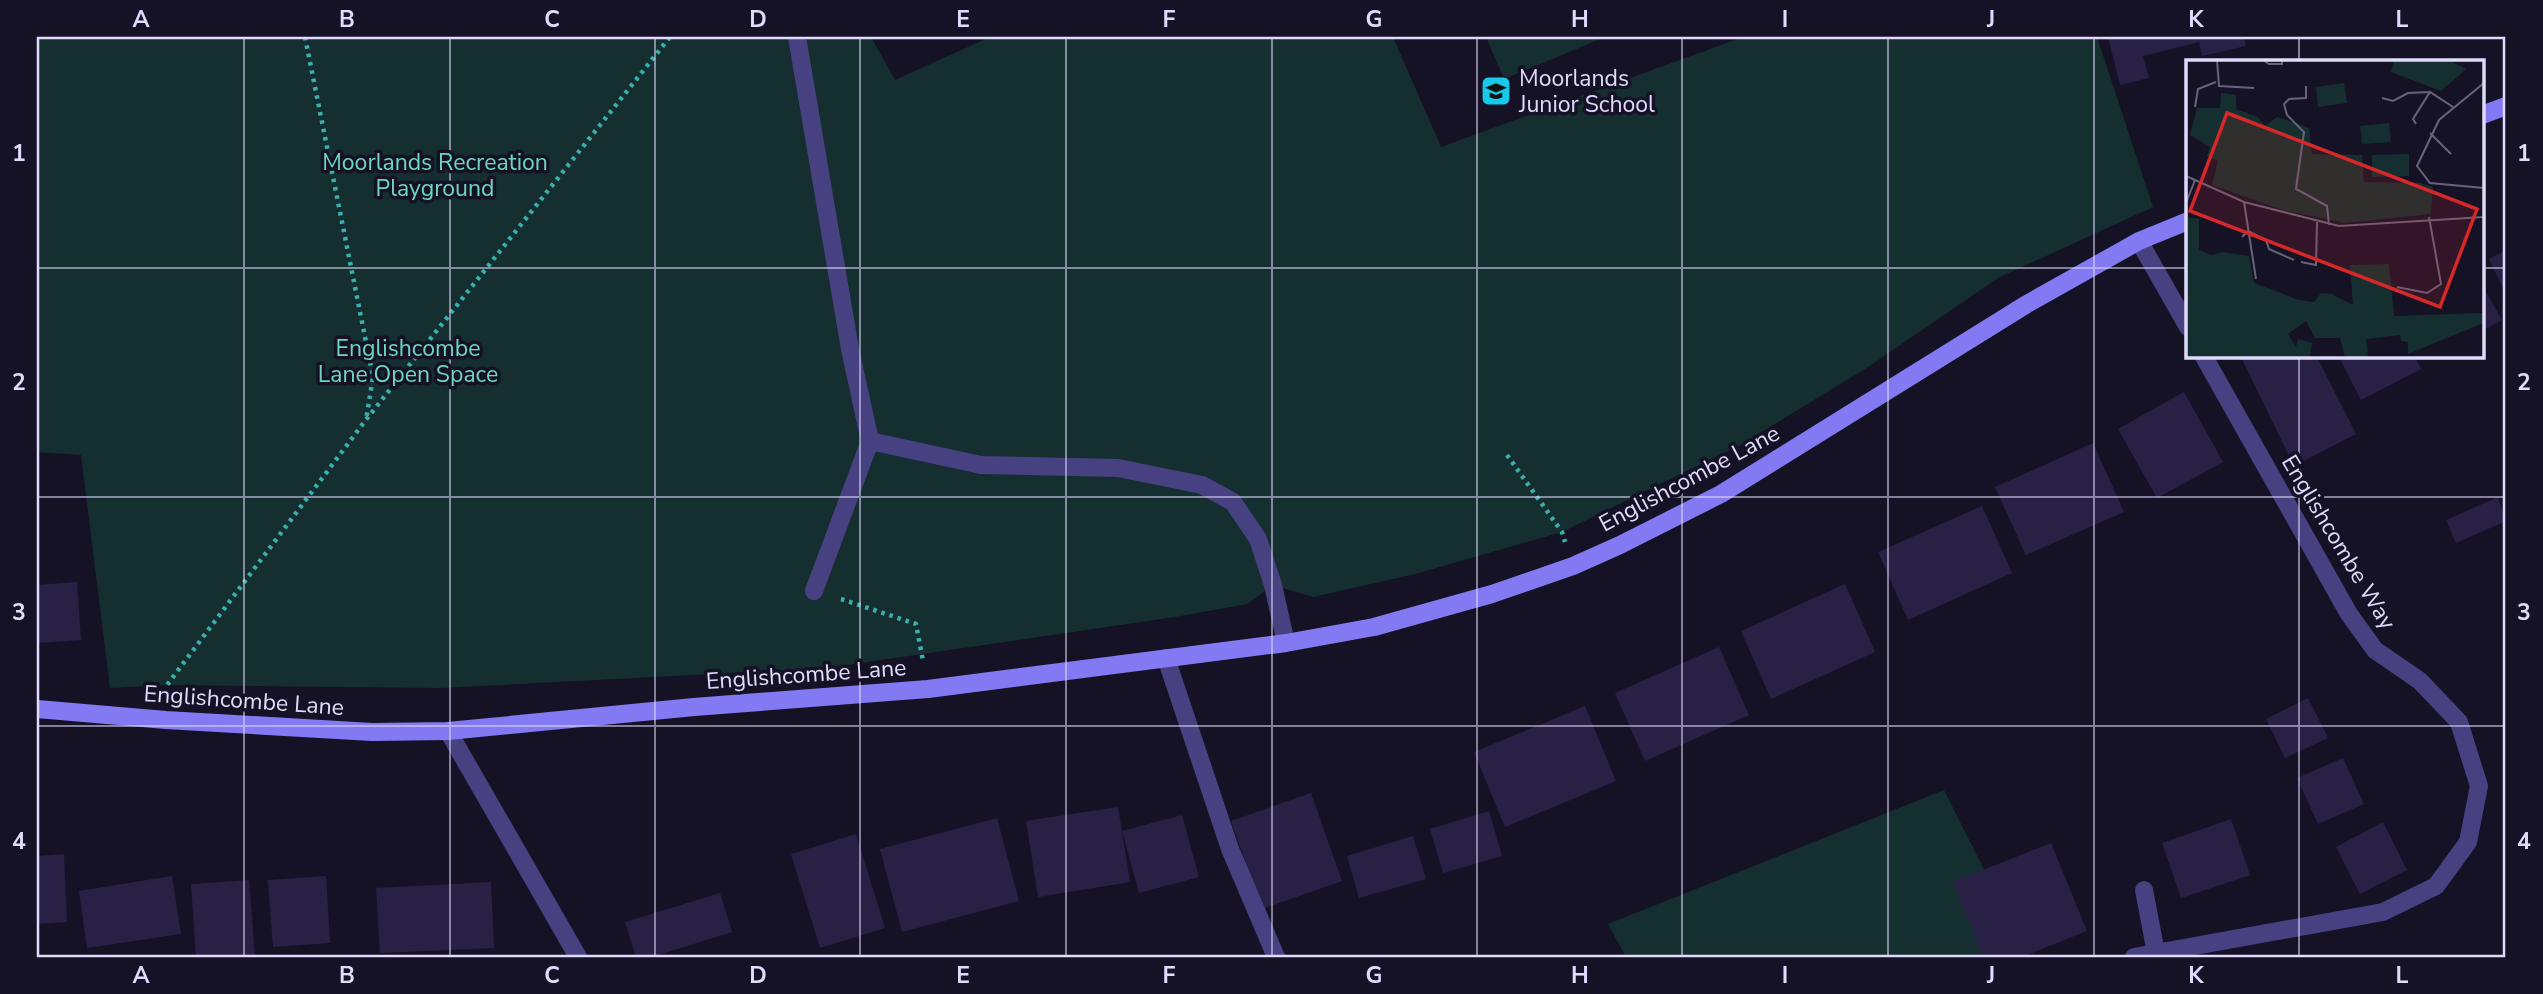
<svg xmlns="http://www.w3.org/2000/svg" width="2543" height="994" viewBox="0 0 2543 994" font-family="'Nunito Sans',sans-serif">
<rect width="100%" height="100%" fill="#161226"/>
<g fill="#152f30">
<path d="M37 37H871L895 80 990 37H1393L1441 147 1743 37H2097L2153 207 1998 278 1868 367 1742 444 1562 532 1415 574 1313 597 1273 585 1247 604 1175 617 826 668 441 688 167 685 110 688 81 455 37 452Z"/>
<path d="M1486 37H1605L1504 79Z"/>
<path d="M1944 790 2028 957H1626L1608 924Z"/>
</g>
<g fill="#292045">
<path d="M2108 37H2244L2246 46 2202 56 2199 42 2143 56 2149 78 2120 85Z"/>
<path d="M2506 250V295L2489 259Z"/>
<path d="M2482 285 2502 320 2482 331Z"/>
<path d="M2240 355H2316L2356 434 2294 466Z"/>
<path d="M2338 355H2414L2421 369 2361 400Z"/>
<path d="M2184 392 2223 462 2157 498 2118 429Z"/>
<path d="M2093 443 2124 512 2026 555 1995 487Z"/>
<path d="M2498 497 2506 521 2456 543 2446 520Z"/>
<path d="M1982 506 2012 573 1908 620 1878 552Z"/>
<path d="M77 582 81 640 37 643V585Z"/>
<path d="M1845 584 1875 652 1771 699 1741 631Z"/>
<path d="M1719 647 1749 715 1645 761 1615 693Z"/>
<path d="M2308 698 2328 738 2285 758 2266 719Z"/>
<path d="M1585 706 1616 781 1505 827 1474 752Z"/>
<path d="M2343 758 2364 804 2318 824 2297 778Z"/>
<path d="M1311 793 1342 881 1262 909 1231 821Z"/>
<path d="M1118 807 1130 882 1038 897 1026 821Z"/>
<path d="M1489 811 1502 856 1443 873 1430 829Z"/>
<path d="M1182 815 1199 877 1139 893 1122 831Z"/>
<path d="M997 818 1019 901 902 932 880 849Z"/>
<path d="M2231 819 2250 875 2181 898 2162 843Z"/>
<path d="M2383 822 2407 870 2360 894 2336 847Z"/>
<path d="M856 834 885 928 820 948 791 854Z"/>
<path d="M1413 836 1426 879 1359 898 1347 856Z"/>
<path d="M2051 843 2087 931 2022 957H1983L1953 882Z"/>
<path d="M64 854 67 922 37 924V856Z"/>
<path d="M172 876 181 934 87 948 79 891Z"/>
<path d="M326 876 330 943 273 947 268 880Z"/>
<path d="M249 880 255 957H196L191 884Z"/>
<path d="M491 882 494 948 380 953 376 888Z"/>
<path d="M720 893 732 932 652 957H636L625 922Z"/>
</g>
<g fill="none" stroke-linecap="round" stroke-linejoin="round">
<g stroke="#3bafae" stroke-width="4.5" stroke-dasharray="3.5 5" stroke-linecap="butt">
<path d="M305 37 373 377 366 420"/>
<path d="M1507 455 1562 532 1565 542"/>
<path d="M841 599 916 624 923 661"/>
<path d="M167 693V685L365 421 670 37"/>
</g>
<g stroke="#474181" stroke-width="18">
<path d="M797 37 850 349 870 441 981 465 1118 468 1202 485 1233 502 1258 539 1273 585 1286 643"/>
<path d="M814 591 870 441"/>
</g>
<g stroke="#474181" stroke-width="18">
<path d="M2139 241 2188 327"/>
<path d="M1166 658 1230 849 1276 957"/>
<path d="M448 731 578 957"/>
<path d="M2144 890 2156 953"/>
<path d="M2134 957 2383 912 2436 886 2468 842 2479 786 2459 722 2420 681 2375 650 2349 614 2203 355"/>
</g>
<g stroke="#837af3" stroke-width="18">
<path d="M2482 115 2506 106"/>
<path d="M37 709 166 720 372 732 448 731 694 707 928 689 1286 643 1374 627 1492 594 1573 566 1620 545 1721 494 2027 304 2139 241 2188 221"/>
</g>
</g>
<path fill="none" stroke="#e0dafc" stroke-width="2" stroke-opacity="0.55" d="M244 37V957M450 37V957M655 37V957M860 37V957M1066 37V957M1272 37V957M1477 37V957M1682 37V957M1888 37V957M2094 37V957M2299 37V61M37 268H2188M2482 268H2506M2299 355V957M37 497H2506M37 726H2506"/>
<defs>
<g id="school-square" transform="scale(1.575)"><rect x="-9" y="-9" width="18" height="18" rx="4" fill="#18caea" stroke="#161226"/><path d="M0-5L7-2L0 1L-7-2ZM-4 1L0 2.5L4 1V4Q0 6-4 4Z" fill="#111"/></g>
</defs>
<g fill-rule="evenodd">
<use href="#school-square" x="1496" y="91"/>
</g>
<g text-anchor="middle" stroke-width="7" stroke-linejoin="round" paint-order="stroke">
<g font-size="23" fill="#e0dafc" stroke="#161226" text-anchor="start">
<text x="1519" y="86">Moorlands<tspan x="1519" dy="26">Junior School</tspan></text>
</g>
<g font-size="23" fill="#6cd6c1" stroke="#161226">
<text x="435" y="170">Moorlands Recreation<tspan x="435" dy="26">Playground</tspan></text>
<text x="408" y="356">Englishcombe<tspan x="408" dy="26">Lane Open Space</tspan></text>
</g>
<g font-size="23" fill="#e0dafc" stroke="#161226">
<text transform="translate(1689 478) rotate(-28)" y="8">Englishcombe Lane</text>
<text transform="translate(2339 542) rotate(59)" y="8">Englishcombe Way</text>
<text transform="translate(806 674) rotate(-4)" y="8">Englishcombe Lane</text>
<text transform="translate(244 700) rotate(4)" y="8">Englishcombe Lane</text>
</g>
</g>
<g transform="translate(2186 60)">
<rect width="298" height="298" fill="#161226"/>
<path d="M208 0H262L280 9 255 31 205 12ZM158 23 161 43 132 47 130 27ZM35 33 50 35V49L72 57 79 66 91 57 123 68 126 94 176 95 178 122 234 123 247 127 245 154 159 163 97 150 26 125 32 101 21 96 24 87 4 75 11 48H34ZM203 63 205 82 176 84 174 66ZM223 94V116L186 117V95ZM0 157 13 159V190L25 195 36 192 63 196 68 223 113 240 128 242 135 233 145 234 167 245 164 205 203 204 208 256 297 253V263L222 294V282L215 281 214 275 180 279 182 297H159L154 278H129L120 261 102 274 110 287 112 279 126 283 124 297H0Z" fill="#152f30"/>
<path fill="none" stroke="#67627c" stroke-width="2" d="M31 0 33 26 68 28M77 0 83 4H96V0M298 23 253 60 231 106 244 123 298 128M120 26V38L103 39 98 44 101 55 118 72 110 129 141 146 143 165M196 38 207 41 222 33 244 32M9 47 12 29 30 22M230 64 227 59 244 32 267 47M244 73 265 94M0 116 58 142 153 166 298 157M58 142 70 219M0 143 9 120M56 177 62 171 80 180 83 189 108 200M115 202 130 205 131 162M211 227 241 233 255 224 243 157"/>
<path fill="#d62828" fill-opacity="0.15" stroke="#d62828" stroke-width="3.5" d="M41 53 291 149 254 247 4 151Z"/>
<rect width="298" height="298" fill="none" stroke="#e0dafc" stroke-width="3.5"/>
</g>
<rect width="2543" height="994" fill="none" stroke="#161226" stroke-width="77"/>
<rect x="38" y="38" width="2466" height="918" fill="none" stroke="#e0dafc" stroke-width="2.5"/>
<g font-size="23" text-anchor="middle" font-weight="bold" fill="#e0dafc">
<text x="141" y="27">A</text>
<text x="347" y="27">B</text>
<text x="552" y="27">C</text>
<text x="758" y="27">D</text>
<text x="963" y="27">E</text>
<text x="1169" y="27">F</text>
<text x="1374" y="27">G</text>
<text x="1580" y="27">H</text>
<text x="1785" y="27">I</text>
<text x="1991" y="27">J</text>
<text x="2196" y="27">K</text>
<text x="2402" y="27">L</text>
<text x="19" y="161">1</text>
<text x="2524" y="161">1</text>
<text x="19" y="390">2</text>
<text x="2524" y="390">2</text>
<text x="19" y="620">3</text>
<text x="2524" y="620">3</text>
<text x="19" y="849">4</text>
<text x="2524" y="849">4</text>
<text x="141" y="983">A</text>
<text x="347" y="983">B</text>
<text x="552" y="983">C</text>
<text x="758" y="983">D</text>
<text x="963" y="983">E</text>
<text x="1169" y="983">F</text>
<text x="1374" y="983">G</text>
<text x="1580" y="983">H</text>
<text x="1785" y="983">I</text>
<text x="1991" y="983">J</text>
<text x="2196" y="983">K</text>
<text x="2402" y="983">L</text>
</g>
</svg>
